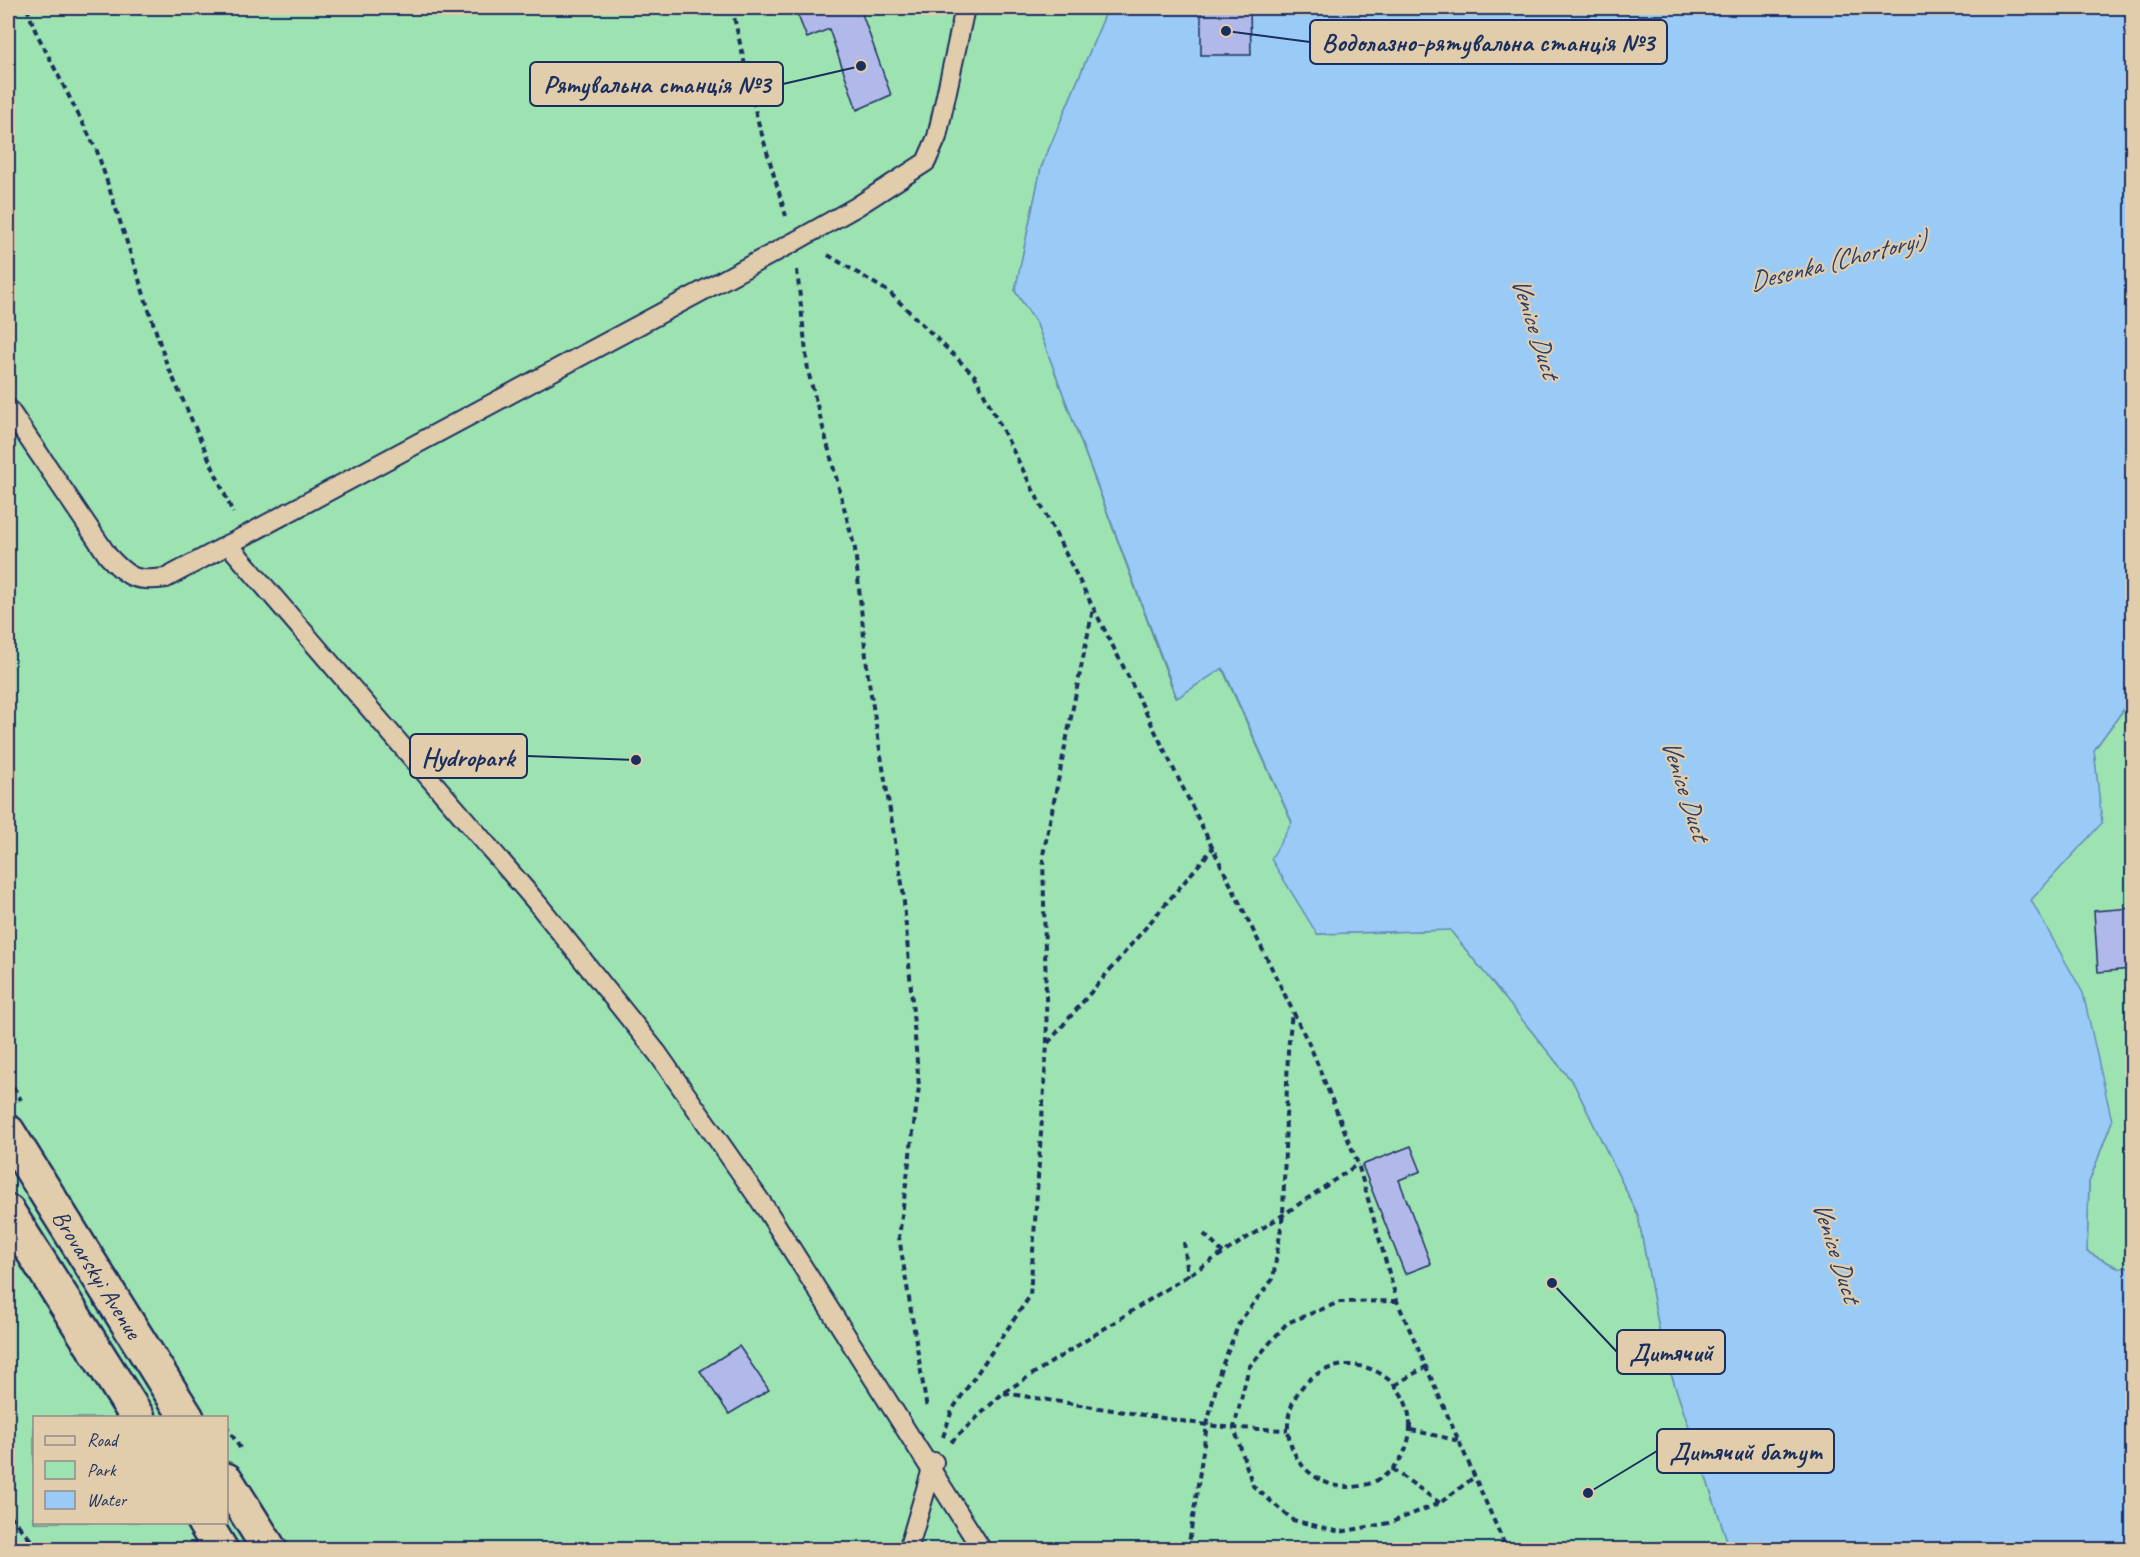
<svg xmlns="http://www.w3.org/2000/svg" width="2140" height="1557" viewBox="0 0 2140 1557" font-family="Caveat,sans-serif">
<rect width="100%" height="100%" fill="#e1ccab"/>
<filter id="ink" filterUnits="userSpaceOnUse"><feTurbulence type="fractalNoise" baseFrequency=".0167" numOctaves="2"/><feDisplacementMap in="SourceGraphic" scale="12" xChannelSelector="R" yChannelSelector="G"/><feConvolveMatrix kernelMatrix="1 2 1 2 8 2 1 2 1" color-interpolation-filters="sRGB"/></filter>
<g filter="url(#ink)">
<g fill="#9ce3b1" stroke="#5c8988" stroke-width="1.5" fill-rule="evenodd">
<path d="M8 8H1108L1041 168 1015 291 1037 324 1176 698 1222 668 1292 823 1317 934 1450 930 1574 1084 1638 1215 1663 1350 1730 1549 8 1550ZM34 1418H226V1522H34Z"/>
<path d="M2132 698V1267L2119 1268 2087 1252 2089 1182 2112 1121 2031 900 2101 823 2094 750Z"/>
</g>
<path fill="#99cbf6" stroke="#678db9" stroke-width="1.5" d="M1108 8H2132V698L2094 750 2102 823 2031 900 2083 993 2112 1121 2089 1182 2087 1252 2119 1268 2132 1267V1549H1730L1663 1350 1638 1215 1574 1084 1450 930 1317 934 1271 859 1292 822 1223 668 1177 698 1037 324 1015 291 1041 168Z"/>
<g fill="#b0b9ea" stroke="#1b2f5e" stroke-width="1.5">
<path d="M795 8H860L891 95 857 110 829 29 807 38Z"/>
<path d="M1201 8H1250L1251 55H1201Z"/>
<path d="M2132 908V969L2098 972 2094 911Z"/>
<path d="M1411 1146 1421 1171 1399 1180 1431 1264 1405 1274 1362 1165Z"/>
<path d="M739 1346 769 1390 729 1414 700 1371Z"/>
</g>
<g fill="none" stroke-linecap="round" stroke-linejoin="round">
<g stroke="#1b2f5e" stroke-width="22">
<g id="service">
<path d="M8 408 108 556C128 578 136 582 166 578L794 242 856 207 926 162 937 137 965 8"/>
<path d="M228 544 537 903 658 1054 768 1212 982 1550"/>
<path d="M908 1550 934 1462"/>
</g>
</g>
<g stroke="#1b2f5e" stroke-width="38">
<g id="primary">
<path id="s1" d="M8 1132 187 1418"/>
<path d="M8 1212 138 1418"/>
<path d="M226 1480 270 1550"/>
<path d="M204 1522 221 1550"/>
</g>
</g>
<g stroke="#1b2f5e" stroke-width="4" stroke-dasharray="6 4.5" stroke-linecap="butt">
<path d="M27 8 35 30 97 151 166 362 233 513"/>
<path d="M732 8 757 118 786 216"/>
<path d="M828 255 889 292 975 376 1123 666 1311 1048 1358 1164 1397 1301 1507 1550"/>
<path d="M797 270 808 371 855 549 868 676 903 890 919 1087 899 1237 927 1409"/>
<path d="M1048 1043 1213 848"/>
<path d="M8 1078 21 1100"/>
<path d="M1204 1234 1223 1253"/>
<path d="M1184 1242 1188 1276"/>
<path d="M1397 1301 1340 1302 1287 1323 1249 1367 1234 1428 1253 1486 1293 1520 1340 1532 1389 1523 1440 1503 1473 1478"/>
<circle cx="1349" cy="1426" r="61"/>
<path d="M1395 1385 1427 1366"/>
<path d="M1004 1393 1207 1425 1234 1428 1288 1430"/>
<path d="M226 1425 240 1448"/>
<path d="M1411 1430 1460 1441"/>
<path d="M943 1437 952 1410 1030 1296 1047 1044 1043 855 1093 609"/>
<path d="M951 1442 1003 1393 1283 1215 1358 1164"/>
<path d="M1392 1469 1440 1503"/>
<path d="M1188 1550 1207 1425 1220 1371 1240 1321 1273 1279 1283 1215 1288 1051 1292 1012"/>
</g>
<use href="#service" stroke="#e1ccab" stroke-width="18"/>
<use href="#primary" stroke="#e1ccab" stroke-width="33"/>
<g stroke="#1b2f5e" stroke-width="4.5" stroke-dasharray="9 4.5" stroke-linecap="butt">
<path d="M8 1513 39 1550"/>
<path d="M8 1546 11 1550"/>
</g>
</g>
</g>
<g text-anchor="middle" stroke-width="4.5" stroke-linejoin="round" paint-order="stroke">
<g font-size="24" fill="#1b2f5e" stroke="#e1ccab">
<text dy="8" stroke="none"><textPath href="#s1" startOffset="168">Brovarskyi Avenue</textPath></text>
</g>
<g font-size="26" font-style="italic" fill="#283f6d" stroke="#e1ccab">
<text transform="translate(1837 260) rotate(-14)" y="9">Desenka (Chortoryi)</text>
<text transform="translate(1536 327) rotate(72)" y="9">Venice Duct</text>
<text transform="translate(1686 789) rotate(72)" y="9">Venice Duct</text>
<text transform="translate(1837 1251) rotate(72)" y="9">Venice Duct</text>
</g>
</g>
<path fill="none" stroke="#1b2f5e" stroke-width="2" d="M1226 31L1310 42M861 66L783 84M636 760L527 756M1552 1283L1617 1352M1588 1493L1657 1451"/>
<g fill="#1b2f5e" stroke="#e1ccab" stroke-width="2">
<circle cx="1226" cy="31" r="6"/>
<circle cx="861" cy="66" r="6"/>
<circle cx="636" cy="760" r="6"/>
<circle cx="1552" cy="1283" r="6"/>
<circle cx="1588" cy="1493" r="6"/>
</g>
<g fill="#e1ccab" stroke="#1b2f5e" stroke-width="2">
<rect x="1310" y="20" width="357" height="44" rx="6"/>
<rect x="530" y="62" width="253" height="44" rx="6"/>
<rect x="410" y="734" width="117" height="44" rx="6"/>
<rect x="1617" y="1330" width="108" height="44" rx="6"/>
<rect x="1657" y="1429" width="177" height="44" rx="6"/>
</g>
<g font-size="26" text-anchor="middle" font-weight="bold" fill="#1b2f5e">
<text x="1488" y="51">Водолазно-рятувальна станція №3</text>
<text x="657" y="93">Рятувальна станція №3</text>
<text x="468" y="766">Hydropark</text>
<text x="1671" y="1361">Дитячий</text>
<text x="1746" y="1460">Дитячий батут</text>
</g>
<rect width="2140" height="1557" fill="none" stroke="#e1ccab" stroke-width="30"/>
<rect x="15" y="15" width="2110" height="1527" fill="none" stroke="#1b2f5e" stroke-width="2" filter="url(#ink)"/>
<rect x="33" y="1416" width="195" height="108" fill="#e1ccab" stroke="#928d8c" stroke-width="1.5"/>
<rect x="45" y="1436" width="30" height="9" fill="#e1ccab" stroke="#928d8c" stroke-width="1.5"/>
<text x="87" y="1446" font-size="18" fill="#1b2f5e">Road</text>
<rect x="45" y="1461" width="30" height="18" fill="#9ce3b1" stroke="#928d8c" stroke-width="1.5"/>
<text x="87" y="1476" font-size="18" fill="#1b2f5e">Park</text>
<rect x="45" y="1491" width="30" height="18" fill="#99cbf6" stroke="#928d8c" stroke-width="1.5"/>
<text x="87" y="1506" font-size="18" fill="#1b2f5e">Water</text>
</svg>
